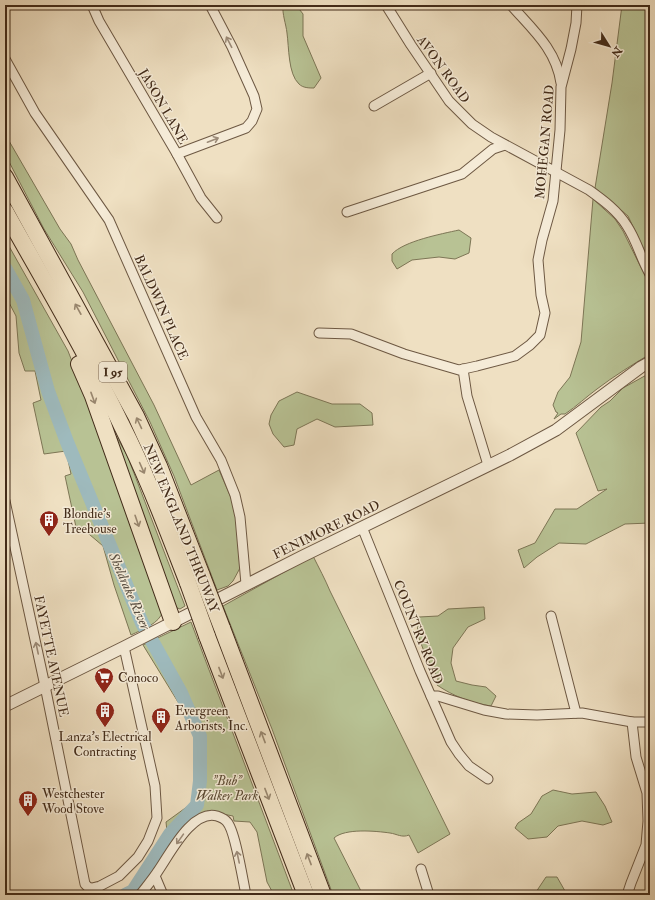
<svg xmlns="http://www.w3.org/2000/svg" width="655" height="900" viewBox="0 0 655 900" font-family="'IM FELL Double Pica',serif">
<rect width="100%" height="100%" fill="#efe0c2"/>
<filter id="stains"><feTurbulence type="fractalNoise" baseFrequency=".005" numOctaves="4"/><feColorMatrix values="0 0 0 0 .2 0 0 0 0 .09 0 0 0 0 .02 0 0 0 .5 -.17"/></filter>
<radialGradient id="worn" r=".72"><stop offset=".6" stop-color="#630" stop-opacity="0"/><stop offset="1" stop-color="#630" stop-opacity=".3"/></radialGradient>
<g fill="#b8c294" stroke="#7d7656">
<path d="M283 5H296L303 14V36L321 78 314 88C309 88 303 88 299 84 288 74 289 47 287 33 286 24 282 14 283 5Z"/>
<path d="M622 5H650V262L628 216 595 188 612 83Z"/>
<path d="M5 134 60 229 71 244 78 260 154 405 191 485 219 470 235 507 240 568 233 581 228 586 217 590 174 476 150 422 83 292 44 229 5 154Z"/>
<path d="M593 199 615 219 623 231 650 286V354C632 365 614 376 597 389 586 397 577 406 565 414H561L554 419 558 413 556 412 553 405 558 392 570 377 581 342Z"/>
<path d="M459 230 471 238 469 253 455 259 439 257 412 260 397 269 392 261V254C404 241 441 234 459 230Z"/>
<path d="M5 239 68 351 103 441 163 611C159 624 143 629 131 635L114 585 103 546 83 529 76 527 65 476 71 474 66 451 44 454 33 403 41 400 35 371H25L19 353 16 316 5 295Z"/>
<path d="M650 373V523L625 524 586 544 559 543 537 557 524 568 518 550 535 543 555 509H577L607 489 598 491 576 433 601 407 610 401 623 388Z"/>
<path d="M297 392 332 404H360L372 413 373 425 335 427 317 419 297 429 294 445 284 447 273 434 269 424 271 415 279 401Z"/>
<path d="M112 429 127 455 185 606 180 609 175 607Z"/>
<path d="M313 556C319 568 325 579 330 591L450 834 418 853 409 835C402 838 397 834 390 833 376 831 345 828 334 838L363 895H333L272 729 223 606Z"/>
<path d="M484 607 485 619 468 627 453 648 451 663 456 681 472 685 486 687 496 696 491 706C471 703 453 696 437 685L438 678 425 654 417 633 419 617 438 616 448 609Z"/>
<path d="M191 622 294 895H274L267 882 257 832 250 822 234 821 233 816 207 811 138 895H116L129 887 167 832 166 822 195 801 196 734 184 706 178 702 143 645Z"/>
<path d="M553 790 572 794 596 792 605 806 612 822 603 825 582 821 558 826 547 837 528 839 515 828 518 823 531 814 542 796Z"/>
<path d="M546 877H557L565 891 563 895H534Z"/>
</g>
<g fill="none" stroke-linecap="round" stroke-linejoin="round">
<path stroke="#9ebabd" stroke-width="14" d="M5 268 23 300 48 391 67 442 142 623 181 693 200 736V781L197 805 170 834 133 891 125 895"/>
<g stroke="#6d5843" stroke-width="11">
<g id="minor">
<path d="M92 5 99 21 177 154 201 198 217 218"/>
<path d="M386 5 411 45 449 101 472 124 491 137 589 190C603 200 618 211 627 226 637 241 641 259 650 274"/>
<path d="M511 5C532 29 556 49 561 83"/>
<path d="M5 59 35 113 109 220 196 417 221 460 235 495 240 517 246 584"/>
<path d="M374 106 431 73"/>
<path d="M177 154 246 128 252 121 257 109 254 96 232 47 210 5"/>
<path d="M347 212 462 174 493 149 505 145"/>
<path d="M319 333 351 334 404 354 459 370 477 366 515 356 530 345 540 335 545 313 541 295 538 260 542 240 553 201 560 130 561 87 571 49 576 23 577 5"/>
<path d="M463 369 467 396 488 465"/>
<path d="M5 501 45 686 85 884 88 887 92 888 100 886 119 876 138 857 148 841 157 818 155 786 124 647"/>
<path d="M362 527 420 671 451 742 459 754 469 766 488 779"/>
<path d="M551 616 576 713"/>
<path d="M431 696H438L484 710 506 714 537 715 582 713 632 722H650"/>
<path d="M421 869 429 895"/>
<path d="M155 876 163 895"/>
<path d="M140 895C146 887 153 879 158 871 170 854 192 809 217 816 220 817 225 819 227 822 235 830 243 881 246 895"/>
<path d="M627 895 631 883 646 845 648 821 647 793 636 757 632 722"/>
</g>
</g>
<g stroke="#6d5843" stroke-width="13">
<path id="tertiary" d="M5 706 124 647 303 556 510 455 556 430 641 367 650 362"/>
</g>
<g stroke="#422b19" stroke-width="18">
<g id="motorway">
<path d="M5 177 136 416 159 466 202 576"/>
<path d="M5 211C44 281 86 351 121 424 147 475 167 529 188 583"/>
<path d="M79 364 93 396 173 622"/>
<path d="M222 628 323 895"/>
<path d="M207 636 306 895"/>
</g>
</g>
<use href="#minor" stroke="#f5ebd7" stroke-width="9"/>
<use href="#tertiary" stroke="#f5ebd7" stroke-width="11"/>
<use href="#motorway" stroke="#efe0c2" stroke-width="16"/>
<g stroke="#422b19" stroke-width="18" stroke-linecap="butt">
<g id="motorway-bridge">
<path d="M202 576 222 628"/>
<path d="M188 583 207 636"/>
</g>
</g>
<use href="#motorway-bridge" stroke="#efe0c2" stroke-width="16"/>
</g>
<defs><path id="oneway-shaft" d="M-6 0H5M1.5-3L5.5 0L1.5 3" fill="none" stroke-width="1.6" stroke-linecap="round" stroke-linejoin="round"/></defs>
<g stroke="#9c8b78">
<use href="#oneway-shaft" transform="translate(229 42) rotate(-117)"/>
<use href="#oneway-shaft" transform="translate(213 140) rotate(-21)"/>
<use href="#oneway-shaft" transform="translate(37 648) rotate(-102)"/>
<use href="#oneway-shaft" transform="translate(180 839) rotate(125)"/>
<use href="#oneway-shaft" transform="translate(238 857) rotate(-102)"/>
</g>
<g stroke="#98866e">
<use href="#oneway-shaft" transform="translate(78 309) rotate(-119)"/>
<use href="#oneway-shaft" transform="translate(93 398) rotate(70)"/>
<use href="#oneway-shaft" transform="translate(139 423) rotate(-115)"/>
<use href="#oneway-shaft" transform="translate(142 468) rotate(66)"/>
<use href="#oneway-shaft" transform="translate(137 521) rotate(71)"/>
<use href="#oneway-shaft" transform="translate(221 673) rotate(69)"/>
<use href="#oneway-shaft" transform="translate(263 737) rotate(-111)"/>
<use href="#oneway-shaft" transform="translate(267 794) rotate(69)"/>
<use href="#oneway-shaft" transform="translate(309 859) rotate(-111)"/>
</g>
<defs>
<g id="building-pin" transform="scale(1)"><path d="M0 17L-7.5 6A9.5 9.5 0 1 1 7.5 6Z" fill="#8f2418" stroke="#f5ebd7"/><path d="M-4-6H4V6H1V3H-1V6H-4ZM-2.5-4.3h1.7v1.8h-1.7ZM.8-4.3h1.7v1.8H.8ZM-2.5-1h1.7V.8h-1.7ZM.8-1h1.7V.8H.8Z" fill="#fff"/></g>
<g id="supermarket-pin" transform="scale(1)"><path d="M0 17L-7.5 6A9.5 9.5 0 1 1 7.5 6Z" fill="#8f2418" stroke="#f5ebd7"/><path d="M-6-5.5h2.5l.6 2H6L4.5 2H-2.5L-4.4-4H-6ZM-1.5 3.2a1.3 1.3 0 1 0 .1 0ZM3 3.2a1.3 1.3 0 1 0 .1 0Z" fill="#fff"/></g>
</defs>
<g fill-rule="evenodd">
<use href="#building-pin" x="49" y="520"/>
<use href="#supermarket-pin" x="104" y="677"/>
<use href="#building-pin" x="105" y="711"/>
<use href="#building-pin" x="161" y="717"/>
<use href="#building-pin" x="28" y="800"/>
</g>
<g text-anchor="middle" stroke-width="3" stroke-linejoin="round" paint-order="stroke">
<rect fill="#f5ebd7" stroke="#786552" stroke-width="1" x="99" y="362" width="28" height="20" rx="3"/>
<g font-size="12" font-weight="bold" fill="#422b19">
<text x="113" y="376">I 95</text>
</g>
<g font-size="13" fill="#422b19" stroke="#f5ebd7">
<text transform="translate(444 69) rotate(54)" y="5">AVON ROAD</text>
<text transform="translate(164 106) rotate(60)" y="5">JASON LANE</text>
<text transform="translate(544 142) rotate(-85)" y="5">MOHEGAN ROAD</text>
<text transform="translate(162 307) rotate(66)" y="5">BALDWIN PLACE</text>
<text transform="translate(182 528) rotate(68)" y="5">NEW ENGLAND THRUWAY</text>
<text transform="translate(326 529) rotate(-26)" y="5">FENIMORE ROAD</text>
<text transform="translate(419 632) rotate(68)" y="5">COUNTRY ROAD</text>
<text transform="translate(52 656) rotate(78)" y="5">FAYETTE AVENUE</text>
</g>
<g font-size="13" fill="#422b19" stroke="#f5ebd7" text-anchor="start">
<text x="63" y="518">Blondie's<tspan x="63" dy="15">Treehouse</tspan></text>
<text x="118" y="682">Conoco</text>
<text x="175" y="715">Evergreen<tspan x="175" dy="15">Arborists, Inc.</tspan></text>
<text x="105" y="741" text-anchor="middle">Lanza's Electrical<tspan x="105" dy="15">Contracting</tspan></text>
<text x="42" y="798">Westchester<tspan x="42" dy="15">Wood Stove</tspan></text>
</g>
<g font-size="13" font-style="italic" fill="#5a4932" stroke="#f5ebd7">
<text x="227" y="785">"Bub"<tspan x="227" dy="15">Walker Park</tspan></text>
</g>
<g font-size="14" font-style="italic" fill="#594f42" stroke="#f5ebd7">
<text transform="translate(130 591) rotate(66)" y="5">Sheldrake River</text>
</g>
</g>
<rect width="655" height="900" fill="none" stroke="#efe0c2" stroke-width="20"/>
<rect x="6" y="6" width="643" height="888" fill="none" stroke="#422b19" stroke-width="2"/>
<rect x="10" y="10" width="635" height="880" fill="none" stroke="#422b19"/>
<g transform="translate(609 46) rotate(127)" stroke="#f5ebd7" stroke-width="3" paint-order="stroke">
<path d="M0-3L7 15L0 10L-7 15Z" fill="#422b19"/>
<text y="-6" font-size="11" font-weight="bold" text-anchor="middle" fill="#422b19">N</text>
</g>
<rect width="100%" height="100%" filter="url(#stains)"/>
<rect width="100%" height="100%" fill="url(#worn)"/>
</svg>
